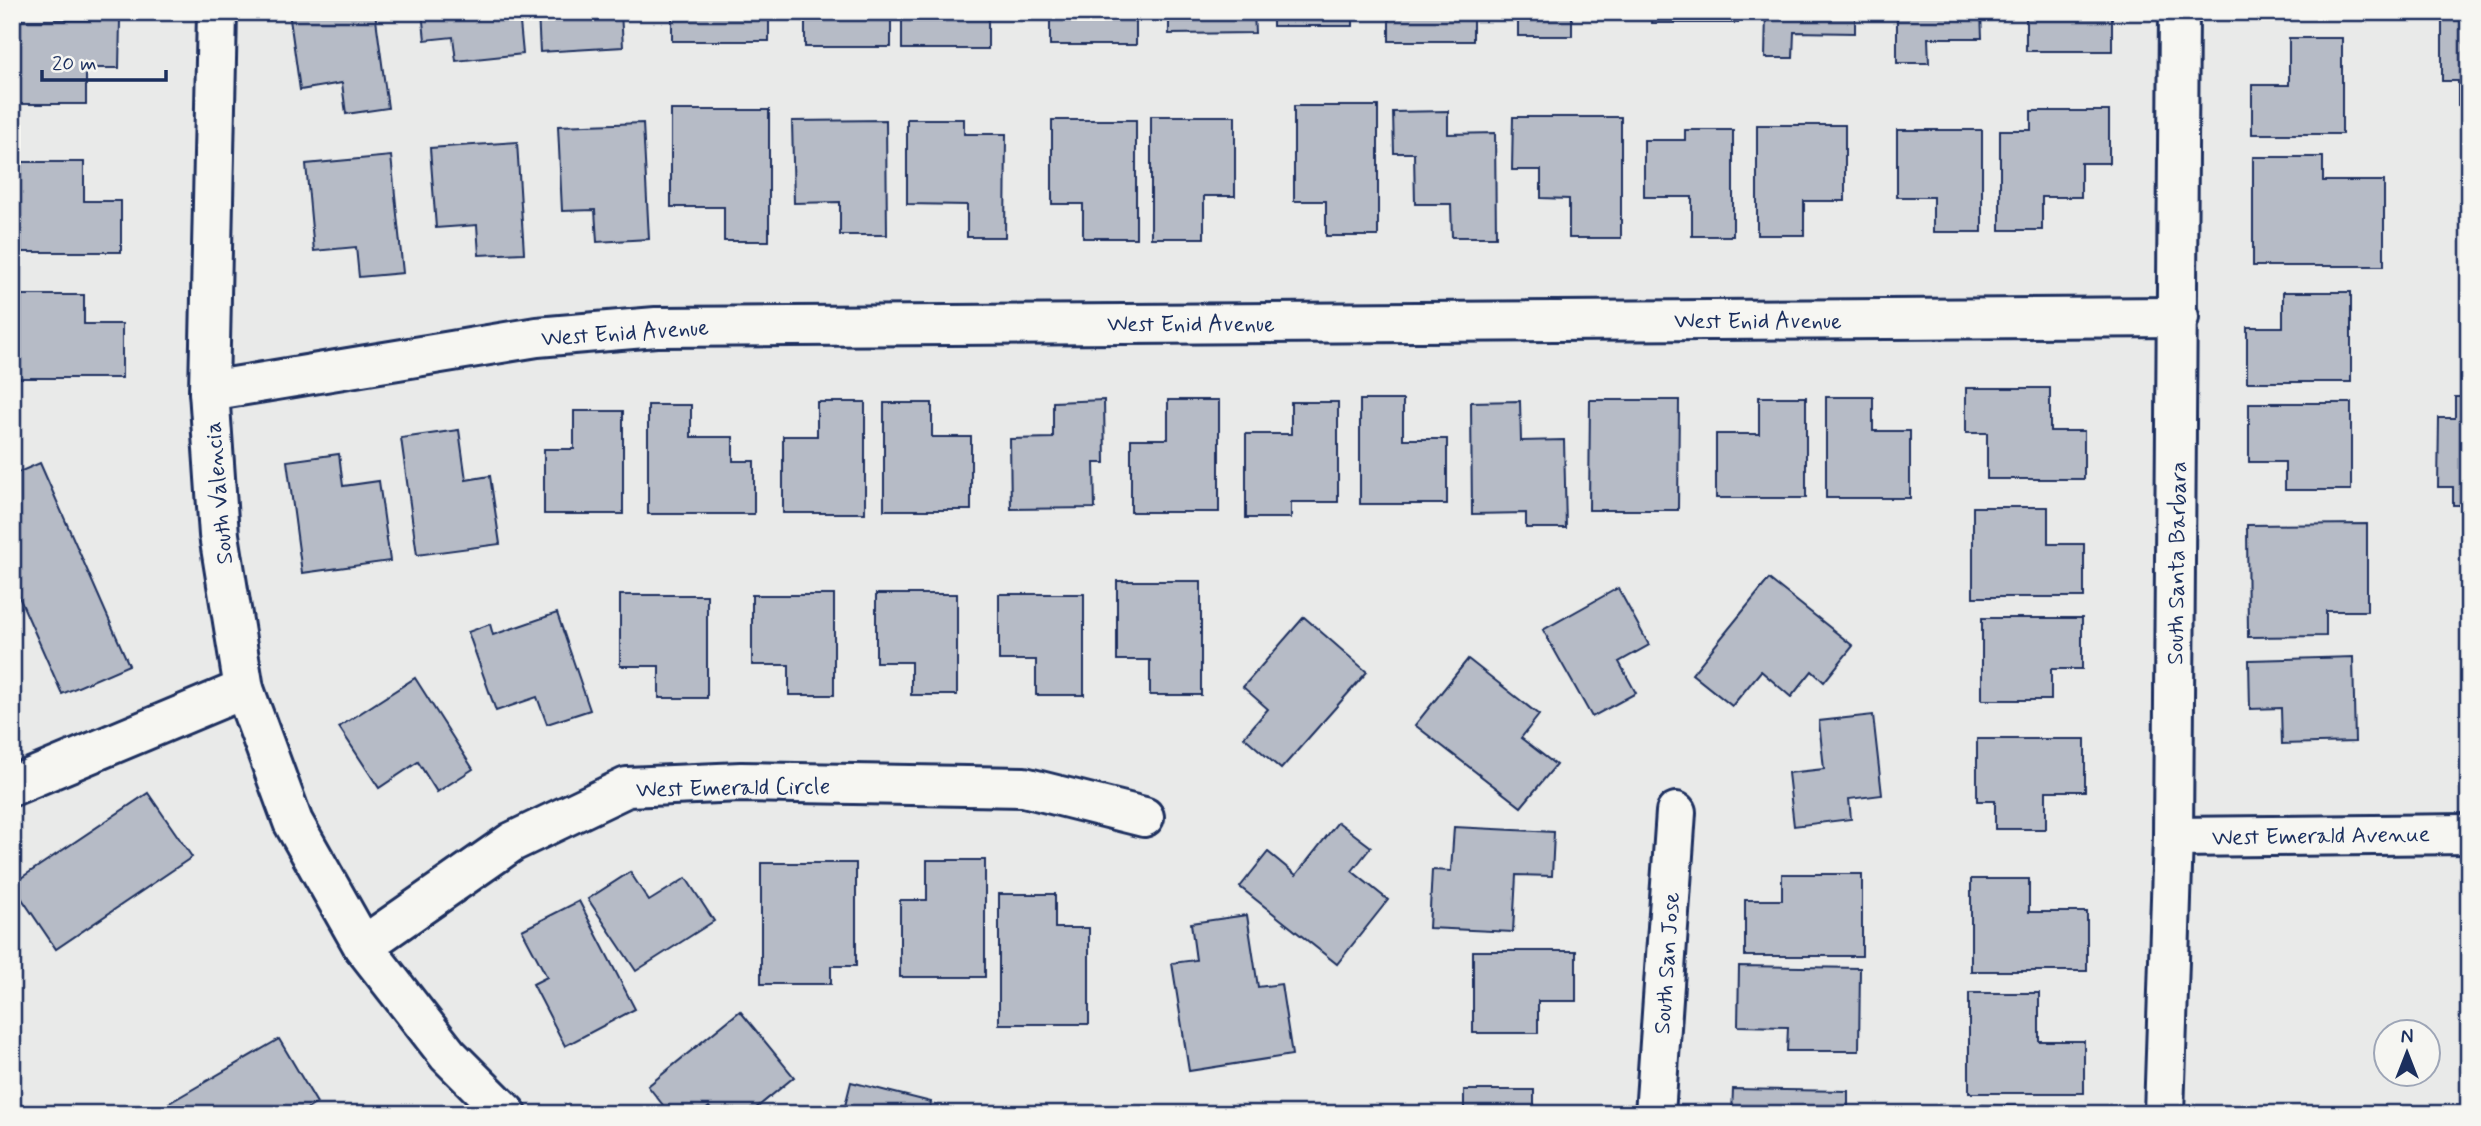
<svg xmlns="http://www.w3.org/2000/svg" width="2481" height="1126" viewBox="0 0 2481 1126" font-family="Mynerve,sans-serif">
<rect width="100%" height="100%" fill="#e9eae9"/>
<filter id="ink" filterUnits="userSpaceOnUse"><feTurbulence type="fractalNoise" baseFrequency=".0143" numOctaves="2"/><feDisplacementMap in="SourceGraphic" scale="14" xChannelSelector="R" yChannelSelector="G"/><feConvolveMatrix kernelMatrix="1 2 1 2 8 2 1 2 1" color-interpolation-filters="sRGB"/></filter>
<g filter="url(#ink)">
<g fill="#b6bbc6" stroke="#1b2f5e" stroke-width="2">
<path d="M289 12H375L388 108 346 114 342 83 300 90Z"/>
<path d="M422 12H519L523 54 456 61 453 37 425 40Z"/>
<path d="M538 12H621L623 47 540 52Z"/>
<rect x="672" y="12" width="97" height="29"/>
<rect x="805" y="12" width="86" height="35"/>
<rect x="902" y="12" width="86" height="37"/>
<rect x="1050" y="12" width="86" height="33"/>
<path d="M1169 12H1254L1255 33 1169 34Z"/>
<rect x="1273" y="12" width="80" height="14"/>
<rect x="1389" y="12" width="84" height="29"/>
<path d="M1518 12H1608V14H1572V36H1518Z"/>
<rect x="1652" y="12" width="86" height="11"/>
<path d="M1766 12H1855V33L1794 32 1793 58H1765Z"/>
<path d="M1897 12H1981L1982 38H1928L1929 63H1897Z"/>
<rect x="2026" y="12" width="86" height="39"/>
<path d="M2458 12H2469V105H2458V81H2442V20H2458Z"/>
<path d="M19 20H120L119 68H86V104H19Z"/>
<path d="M2289 38H2342V134H2252V85H2289Z"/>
<path d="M1294 106H1378V236H1326V201H1294Z"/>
<path d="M671 110H769V241H724V207H671Z"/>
<path d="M1448 111V134L1495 133 1496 237H1452L1451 204H1415L1414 153H1394L1393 112Z"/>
<path d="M2031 111H2109V163H2081V197H2042V230H2000V130H2031Z"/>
<path d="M1151 116H1235V196H1204V238H1151Z"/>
<path d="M1513 117H1621V238H1569V199L1541 198V170H1512Z"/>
<path d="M907 119H964V134H1006L1005 237H967V205L907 204Z"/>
<path d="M886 120 887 235H840V202L794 203 792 121Z"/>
<path d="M1052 120H1136V238H1083V204H1052Z"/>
<path d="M643 123 649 239 597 242 595 210 562 211 558 126Z"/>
<path d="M1757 125H1845V201H1804V235H1757Z"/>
<path d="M1685 130H1733V236H1692V197H1644V140H1685Z"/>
<path d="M1897 130H1982V232H1933V197H1897Z"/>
<path d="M517 142 524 253 479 255 477 225 436 228 430 148Z"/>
<path d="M391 156 403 273 359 277 356 247 314 251 306 164Z"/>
<path d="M2253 157H2323V181H2384V266H2253Z"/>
<path d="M12 162H84V201H121V252H12Z"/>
<path d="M2283 292H2351V382H2247V327H2283Z"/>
<path d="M12 295H84V324H122V378H12Z"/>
<path d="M1966 388H2050V431H2084V479H1987V433H1966Z"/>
<path d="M1759 397H1806V498H1716V434H1759Z"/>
<path d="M1826 397H1873V431H1910V498H1826Z"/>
<path d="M2455 397H2469V505H2453V487H2438L2439 418H2455Z"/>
<path d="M1104 400 1105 463H1094L1095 508 1011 509 1010 439 1053 438V402Z"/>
<path d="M1168 400H1219V512H1131V439H1168Z"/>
<path d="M1360 400H1403V439H1447V504H1360Z"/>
<path d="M1590 400H1679L1678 510H1589Z"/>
<path d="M1520 401 1521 441 1564 440 1566 528H1526V513L1472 514 1471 402Z"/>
<path d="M817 402H865V513H783V436H817Z"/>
<path d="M1291 402H1338V502H1291V518H1246V434H1291Z"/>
<path d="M884 403H932V437H971V510H884Z"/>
<path d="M2249 403H2351V490H2285V462H2249Z"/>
<path d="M648 405H691V437H733V461H754V514H648Z"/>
<path d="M574 411H623V514H544V449H574Z"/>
<path d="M459 430 466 480 490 476 500 544 417 555 401 438Z"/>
<path d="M339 454 343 486 379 481 390 561 302 573 287 461Z"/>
<path d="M40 463 129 665 62 694 12 581V475Z"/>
<path d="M1973 507H2048V544H2084V597H1973Z"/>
<path d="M2367 524V611H2326V636L2248 637 2247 525Z"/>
<path d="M1769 579 1853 646 1824 682 1812 671 1791 697 1761 671 1732 706 1692 674Z"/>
<path d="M1117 581H1201V695H1150V660H1117Z"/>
<path d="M1618 588 1649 645 1619 662 1636 693 1592 717 1543 630Z"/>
<path d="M876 594H957V695H911V662H876Z"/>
<path d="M999 594H1084V695H1036V660H999Z"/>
<path d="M620 595H707V698H659V666H620Z"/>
<path d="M752 595H834V695H789V665H752Z"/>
<path d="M557 613 590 710 547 724 537 697 496 711 468 632 490 624 493 635Z"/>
<path d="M1304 617 1367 672 1281 769 1244 737 1268 709 1243 687Z"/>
<path d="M1982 618H2082V669H2051V700H1982Z"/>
<path d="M2353 657 2355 742 2282 744 2281 708 2250 709 2249 660Z"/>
<path d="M1468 659 1539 715 1521 738 1556 765 1521 807 1415 725Z"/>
<path d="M415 678 473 769 437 792 418 762 379 788 339 727Z"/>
<path d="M1873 715 1882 795 1849 799 1851 819 1794 826 1788 773 1824 769 1819 721Z"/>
<path d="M1977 739H2085V791H2046V829H1995V801H1977Z"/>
<path d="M148 793 192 857 56 949 12 884Z"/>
<path d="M1338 822 1371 847 1352 871 1388 900 1337 964 1240 887 1268 852 1296 875Z"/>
<path d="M1454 827 1554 832 1552 876 1516 875 1513 932 1429 928 1432 870 1451 871Z"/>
<path d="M927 860H985V977H900V900H927Z"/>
<path d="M761 863H856V966H831V984H761Z"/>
<path d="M630 872 649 901 686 878 714 921 636 971 588 899Z"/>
<path d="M1782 874H1862V956H1745V900H1782Z"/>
<path d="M1971 879H2029V912H2087V971H1971Z"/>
<path d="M999 894H1055V928H1089V1024H999Z"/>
<path d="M579 901 635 1009 565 1046 533 984 547 977 522 930Z"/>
<path d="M1247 915 1258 987 1281 984 1292 1055 1189 1071 1172 963 1196 960 1191 923Z"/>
<path d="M1473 951H1576V1001H1538V1033H1473Z"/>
<path d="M1739 966 1860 968 1859 1051H1787L1788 1027 1738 1026Z"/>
<path d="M1969 993H2039V1041H2084V1093H1969Z"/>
<path d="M740 1011 794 1077 749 1114H714L709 1107 701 1114H670L648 1086Z"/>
<path d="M279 1039 317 1103 299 1114H169L164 1106Z"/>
<path d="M851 1082 931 1102 929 1114H843Z"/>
<path d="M1733 1089 1848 1091V1114H1732Z"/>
<rect x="1464" y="1090" width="70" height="24"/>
<path d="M1976 1105 2081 1108 2080 1114H1975Z"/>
</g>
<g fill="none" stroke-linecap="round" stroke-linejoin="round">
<g stroke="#1b2f5e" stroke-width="44">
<g id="minor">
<path d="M217 12 209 391 219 535 244 689 293 822 363 946 448 1055 507 1114"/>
<path d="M209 391 537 337 656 327 2179 317"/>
<path d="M12 786 244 689"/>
<path d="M2173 837 2469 834"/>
<path d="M363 946 512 842 627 787 741 782 1024 787 1144 817"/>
<path d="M1655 1114 1676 812"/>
<path d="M2164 1114 2173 837 2179 12"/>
</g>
</g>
<use href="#minor" stroke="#f6f6f2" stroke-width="38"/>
</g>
</g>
<g text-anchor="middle" stroke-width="5" stroke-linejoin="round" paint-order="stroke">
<g font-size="23" fill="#1b2f5e" stroke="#f6f6f2">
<text x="1758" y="328">West Enid Avenue</text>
<text x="1191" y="331">West Enid Avenue</text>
<text transform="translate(625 332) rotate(-4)" y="8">West Enid Avenue</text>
<text transform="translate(218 493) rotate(-95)" y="8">South Valencia</text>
<text transform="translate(2176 563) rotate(-89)" y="8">South Santa Barbara</text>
<text transform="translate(733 787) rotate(-1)" y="8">West Emerald Circle</text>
<text transform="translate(2321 835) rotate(-1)" y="8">West Emerald Avenue</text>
<text transform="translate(1666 963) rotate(-86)" y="8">South San Jose</text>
</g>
</g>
<rect width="2481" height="1126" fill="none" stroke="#f6f6f2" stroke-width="42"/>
<rect x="21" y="21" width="2439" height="1084" fill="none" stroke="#1b2f5e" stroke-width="2.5" filter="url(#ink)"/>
<g transform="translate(2407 1053)"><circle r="33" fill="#f6f6f2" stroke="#9ea6b7" stroke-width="2"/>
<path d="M0-5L12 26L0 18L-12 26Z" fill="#1b2f5e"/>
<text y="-10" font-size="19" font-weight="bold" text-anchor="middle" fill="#1b2f5e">N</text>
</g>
<path d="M42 70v10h124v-10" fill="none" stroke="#1b2f5e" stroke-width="3.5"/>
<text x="52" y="70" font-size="21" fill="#1b2f5e" stroke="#f6f6f2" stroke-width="5" paint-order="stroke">20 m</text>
</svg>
